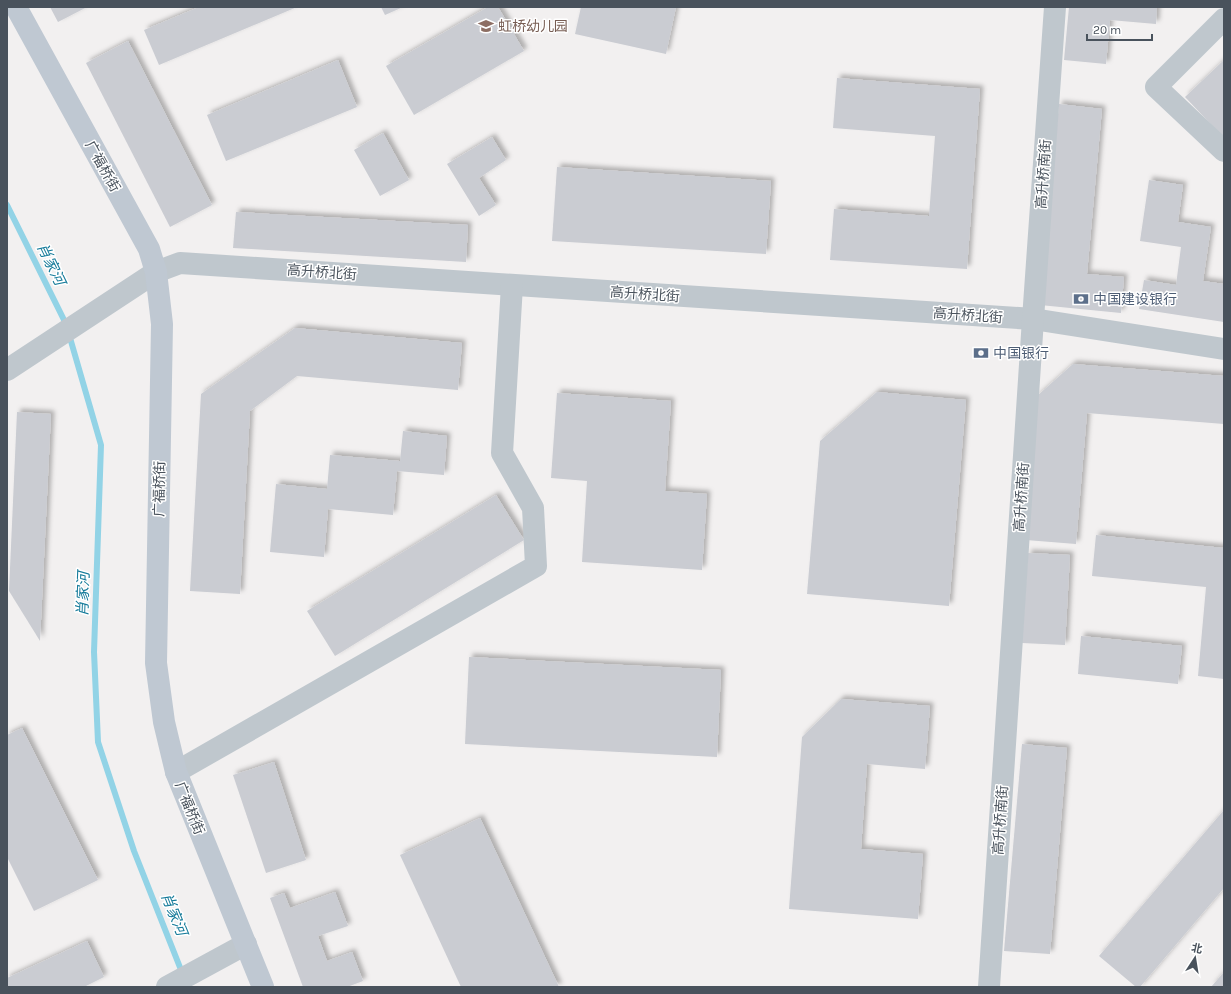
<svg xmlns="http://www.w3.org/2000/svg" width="1231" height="994" viewBox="0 0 1231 994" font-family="Karla,'Noto Sans SC',sans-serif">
<defs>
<filter id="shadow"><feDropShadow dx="3.5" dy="-3.5" stdDeviation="2" flood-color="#0004"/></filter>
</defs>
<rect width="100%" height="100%" fill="#f2f0f0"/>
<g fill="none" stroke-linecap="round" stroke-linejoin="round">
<path stroke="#92d3e6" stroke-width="6" d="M7 205 66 324 101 445 94 652 98 742 134 851 183 975"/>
</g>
<g fill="#caccd2" filter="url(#shadow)">
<path d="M50 7H87L58 22Z"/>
<path d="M199 7H297L159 65 144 30Z"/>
<path d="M381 7H403L385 15Z"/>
<path d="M488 7H498L524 51 414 115 386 66Z"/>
<path d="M581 7H676L666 54 575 34Z"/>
<path d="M1069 7H1157L1156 24 1110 20 1106 64 1064 60Z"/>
<path d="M128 41 212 205 170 227 86 63Z"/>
<path d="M338 60 357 107 226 161 207 115Z"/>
<path d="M1224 60V138L1185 97Z"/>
<path d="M837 78 980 89 967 269 830 260 834 209 929 216 935 136 833 128Z"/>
<path d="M1059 104 1102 109 1087 274 1124 277 1121 313 1040 305Z"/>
<path d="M383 133 409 180 380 196 354 150Z"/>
<path d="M492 137 506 160 479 178 496 205 479 216 447 164Z"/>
<path d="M557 167 771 181 766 254 552 241Z"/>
<path d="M1149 180 1183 185 1178 222 1211 227 1203 281 1224 284V322L1139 309 1144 280 1176 285 1181 247 1140 241Z"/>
<path d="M236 212 468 225 466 262 233 248Z"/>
<path d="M295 328 462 343 458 390 297 376 250 411 240 594 190 591 201 394Z"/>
<path d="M1073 364 1224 376V424L1087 413 1076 544 1026 540 1037 396Z"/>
<path d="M877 392 966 400 949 606 807 594 820 441Z"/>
<path d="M557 393 671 401 665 491 707 494 702 570 582 562 587 481 551 478Z"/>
<path d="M17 412 51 414 40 641 9 591Z"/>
<path d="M403 431 447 436 444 475 397 471 393 515 328 509 324 557 270 552 276 484 327 489 330 455 400 461Z"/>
<path d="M496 495 524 540 335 656 307 611Z"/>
<path d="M1096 535 1224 548V679L1198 676 1206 587 1092 576Z"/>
<path d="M1028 553 1070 555 1065 645 1022 643Z"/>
<path d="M1081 636 1182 646 1178 684 1078 674Z"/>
<path d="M469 657 721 670 717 757 465 744Z"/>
<path d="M841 699 930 706 925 769 867 764 861 849 923 854 918 919 789 909 802 737Z"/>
<path d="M22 728 98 880 34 911 7 857V735Z"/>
<path d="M1022 744 1067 748 1050 954 1004 951Z"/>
<path d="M274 762 306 860 266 873 233 775Z"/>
<path d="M1224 810V888L1140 987H1136L1099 956Z"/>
<path d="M480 818 559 987H461L400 855Z"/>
<path d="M335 892 348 926 318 936 327 961 352 952 363 981 347 987H303L270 898 284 893 290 908Z"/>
<path d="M87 941 104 977 84 987H7V978Z"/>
<path d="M1224 972V987H1211Z"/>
</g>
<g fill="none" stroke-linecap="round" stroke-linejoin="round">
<g stroke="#bfc7cd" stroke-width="22">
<path d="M1224 19 1156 87 1224 151"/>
<path d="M7 370 156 272 180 263 1033 319 1224 349"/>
<path d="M176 772 536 566 533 508 502 453 512 285"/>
<path d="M167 987 246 944"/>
<path d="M989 987 1033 319 1055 7"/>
</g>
<path stroke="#bfc8d2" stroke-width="22" d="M16 7 149 249 156 272 162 324 156 663 164 722 176 772 263 987"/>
</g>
<defs>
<g id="school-bare" transform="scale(1.2)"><path d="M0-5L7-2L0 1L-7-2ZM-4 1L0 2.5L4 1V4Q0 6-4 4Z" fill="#8d6e63" stroke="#fff" stroke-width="2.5" paint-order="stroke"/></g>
<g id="bank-bare" transform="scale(1.2)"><path d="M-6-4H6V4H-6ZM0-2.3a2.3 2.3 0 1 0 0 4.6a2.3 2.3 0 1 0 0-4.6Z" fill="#5c6f8a" stroke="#fff" stroke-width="2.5" paint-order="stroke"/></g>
</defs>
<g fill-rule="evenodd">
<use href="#school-bare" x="486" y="26"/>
<use href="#bank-bare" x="1081" y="299"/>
<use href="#bank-bare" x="981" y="353"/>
</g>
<g text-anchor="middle" stroke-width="3" stroke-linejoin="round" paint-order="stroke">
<g font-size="14" fill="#785e54" stroke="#fff" text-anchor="start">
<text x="498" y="31">虹桥幼儿园</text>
</g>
<g font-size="14" fill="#49525c" stroke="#fff">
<text transform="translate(103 166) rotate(61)" y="5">广福桥街</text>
<text transform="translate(1043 174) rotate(-86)" y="5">高升桥南街</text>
<text transform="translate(322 272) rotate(4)" y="5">高升桥北街</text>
<text transform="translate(645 294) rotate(4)" y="5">高升桥北街</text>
<text transform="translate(968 315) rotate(4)" y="5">高升桥北街</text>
<text transform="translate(159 489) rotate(-89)" y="5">广福桥街</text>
<text transform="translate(1021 497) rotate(-86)" y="5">高升桥南街</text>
<text transform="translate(190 808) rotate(68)" y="5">广福桥街</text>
<text transform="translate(1000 820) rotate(-86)" y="5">高升桥南街</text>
</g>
<g font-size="14" fill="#4e5e75" stroke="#fff" text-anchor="start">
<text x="1093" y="304">中国建设银行</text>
<text x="993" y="358">中国银行</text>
</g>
<g font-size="15" font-style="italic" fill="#167b9a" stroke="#fff">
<text transform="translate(51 264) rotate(64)" y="5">肖家河</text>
<text transform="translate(83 594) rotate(-88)" y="5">肖家河</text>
<text transform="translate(174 914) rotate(68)" y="5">肖家河</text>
</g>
</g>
<rect width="1231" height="994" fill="none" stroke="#49525c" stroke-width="16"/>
<g transform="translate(1195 958) rotate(12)" stroke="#ffffff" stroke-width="3" paint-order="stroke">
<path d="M0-3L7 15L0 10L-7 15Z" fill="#49525c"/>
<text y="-6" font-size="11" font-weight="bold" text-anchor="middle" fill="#49525c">北</text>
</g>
<path d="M1087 34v6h65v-6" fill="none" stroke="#49525c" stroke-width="2"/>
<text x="1093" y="34" font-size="12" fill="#49525c" stroke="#ffffff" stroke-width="3" paint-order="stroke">20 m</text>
</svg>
